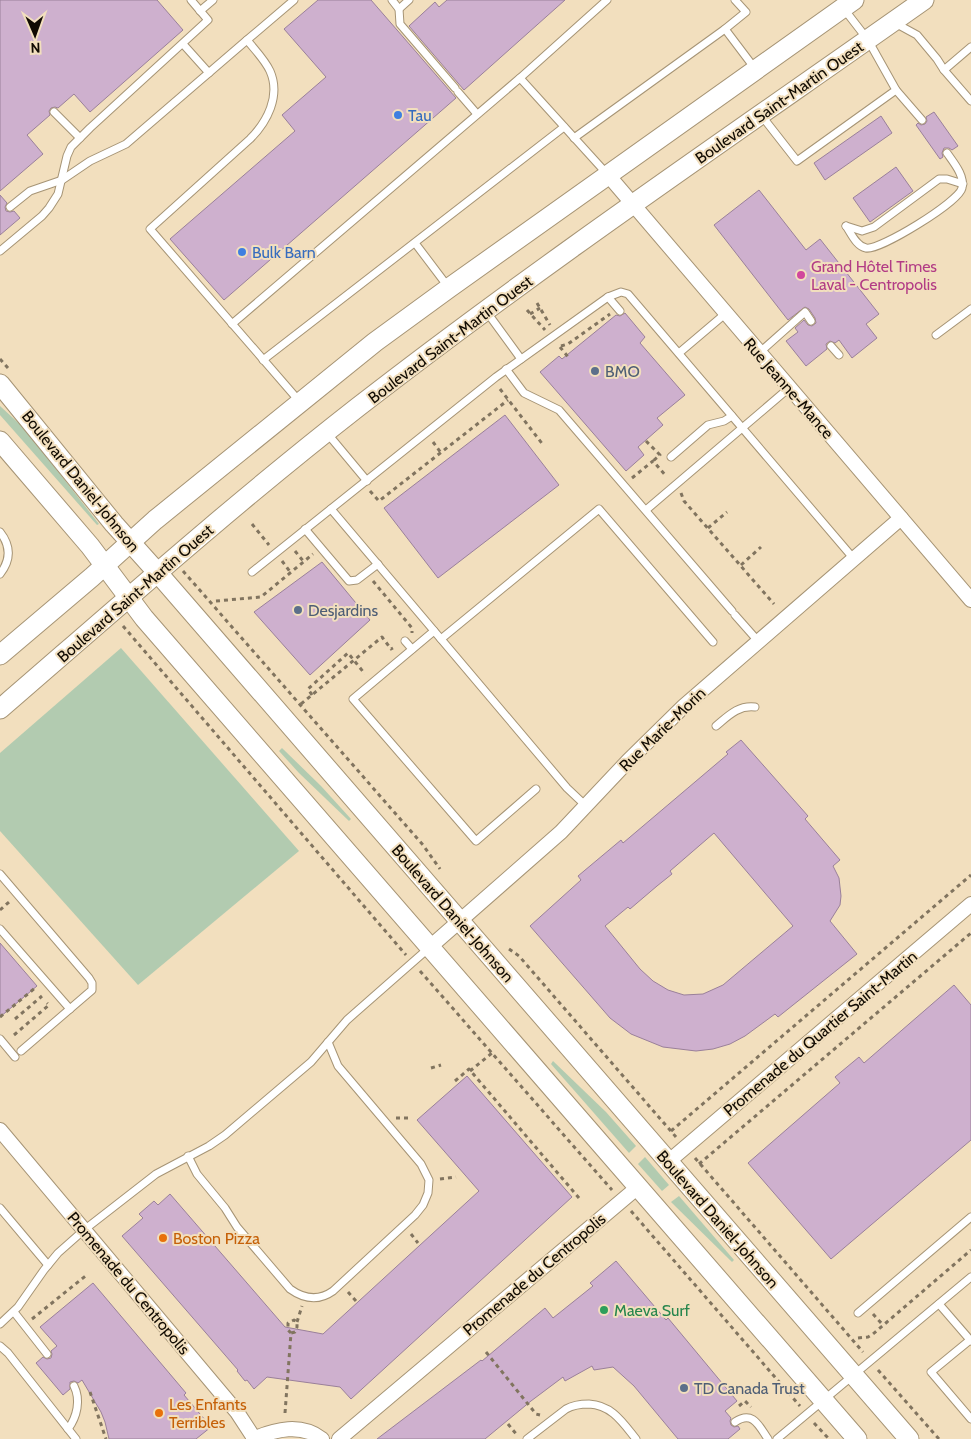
<svg xmlns="http://www.w3.org/2000/svg" width="971" height="1439" viewBox="0 0 971 1439" font-family="Cabin,sans-serif">
<rect width="100%" height="100%" fill="#f2dfbe"/>
<g fill="#b2cbb0">
<path d="M0 406 25 429 99 524 97 525 0 415Z"/>
<path d="M121 648 299 851 138 985 0 831V753Z"/>
<path d="M282 748 321 786 351 819 349 821 299 773 279 751Z"/>
<path d="M553 1061 606 1112 636 1146 629 1153 551 1064Z"/>
<path d="M645 1157 669 1185 662 1191 638 1164Z"/>
<path d="M679 1196 734 1260 732 1262 671 1202Z"/>
</g>
<g fill="#ceb0ce" stroke="#9a809a" fill-rule="evenodd">
<path d="M0 0H157L183 30 90 112 74 94 58 108 55 107 51 108 49 111 50 115 27 135 43 154 0 191Z"/>
<path d="M318 0H371L456 98 224 300 170 239 295 131 282 115 326 77 284 29Z"/>
<path d="M447 0H565L464 90 409 26 435 2 439 7Z"/>
<path d="M934 112 958 146 952 150 949 148H944L942 153 943 157 940 159 916 125 918 123 921 125 925 124 927 121 926 117Z"/>
<path d="M881 116 892 133 825 180 814 163Z"/>
<path d="M896 167 913 191 870 222 853 198Z"/>
<path d="M759 190 806 250 820 239 879 314 866 324 877 338 852 358 839 340 835 343 830 341 826 344 827 349 806 366 786 341 798 332 795 328 804 320 808 325 812 326 816 323 815 318 809 309 805 307 788 320 714 225Z"/>
<path d="M0 195 7 203 5 207 6 211 10 212 14 211 20 218 0 235Z"/>
<path d="M625 313 645 337 640 343 685 395 657 418 663 425 638 447 644 455 626 471 540 372 559 356 562 359 616 315 620 316Z"/>
<path d="M505 415 559 485 438 578 384 508Z"/>
<path d="M322 562 370 620 310 675 254 612Z"/>
<path d="M741 740 808 816 805 819 840 860 833 866 839 878 841 896 840 905 830 921 857 954 778 1017 775 1014 745 1036 730 1044 713 1049 696 1051 663 1047 631 1034 610 1018 530 926 581 880 578 876 621 840 623 843 728 754 726 752ZM714 833 793 926 723 985 703 994 684 995 668 990 653 981 640 969 605 926 628 907 630 909 657 886 672 874 670 871Z"/>
<path d="M0 943 37 986 0 1017Z"/>
<path d="M954 985 971 1005V1140L831 1259 748 1163 840 1083 835 1077 859 1057 864 1063Z"/>
<path d="M467 1076 572 1197 351 1399 340 1387 267 1377 254 1389 247 1380 245 1381 237 1371 238 1370 122 1236 143 1218 139 1214 154 1201 158 1205 170 1194 285 1327 323 1334 479 1191 417 1120Z"/>
<path d="M616 1261 666 1320 668 1318 737 1401 725 1411 731 1418 730 1421 731 1425 734 1427 738 1426 740 1429 728 1439H678L634 1386 613 1367 594 1370 592 1366 565 1381 563 1377 531 1401 485 1439H377L481 1360 482 1361 545 1308 553 1318 593 1286 590 1283Z"/>
<path d="M93 1283 186 1393 184 1395 211 1427 196 1439H109L105 1422 101 1412 82 1380 78 1383 74 1381 70 1382V1389L63 1395 36 1363 43 1357 47 1359 51 1358 52 1354 51 1351 57 1346 40 1327Z"/>
</g>
<g fill="none" stroke-linecap="round" stroke-linejoin="round">
<g stroke="#a69475" stroke-width="9">
<g id="lane">
<path d="M294 0 247 40C255 50 265 60 270 71 281 96 267 122 250 139L150 229 300 402"/>
<path d="M392 0 399 9 400 24 455 88"/>
<path d="M399 9 409 0"/>
<path d="M200 11 213 0"/>
<path d="M895 23 917 35 937 59 944 70 971 101"/>
<path d="M725 29 746 12 735 0"/>
<path d="M183 44 209 73"/>
<path d="M944 70 971 47"/>
<path d="M520 78 608 175"/>
<path d="M896 90 922 120"/>
<path d="M458 92 477 114"/>
<path d="M54 112 80 138"/>
<path d="M761 115 797 161 896 90 868 40 844 9"/>
<path d="M574 138 725 29 756 70"/>
<path d="M10 207 30 191 62 180 90 161 126 144 247 40"/>
<path d="M846 226C851 233 856 246 866 248 879 251 959 202 962 188 965 176 954 163 947 153"/>
<path d="M846 226 862 231 874 227 939 179H947L963 184"/>
<path d="M415 243 449 288"/>
<path d="M0 251 42 216 49 208 58 194 67 156 71 147 90 128 208 20 191 0"/>
<path d="M608 297 620 311"/>
<path d="M486 311 521 359"/>
<path d="M232 324 520 78 607 0"/>
<path d="M936 335 971 309"/>
<path d="M831 346 839 355"/>
<path d="M679 353 725 314"/>
<path d="M759 353 805 312 811 321"/>
<path d="M263 360 564 127"/>
<path d="M506 369 524 393 559 410 732 611"/>
<path d="M327 433 367 481"/>
<path d="M671 457 708 425 724 421 732 416"/>
<path d="M331 509 567 788 586 806"/>
<path d="M646 510 789 388"/>
<path d="M305 529 349 581 357 580 378 564"/>
<path d="M0 532C11 546 11 560 0 574"/>
<path d="M252 572 496 377 608 297 621 292 628 294 854 559"/>
<path d="M735 615 758 641"/>
<path d="M434 631 353 699 476 841 536 789"/>
<path d="M441 639 599 509 713 642"/>
<path d="M405 641 412 649"/>
<path d="M716 726C728 716 738 705 755 707"/>
<path d="M0 874 89 978 92 983V990L21 1051"/>
<path d="M0 929 70 1009"/>
<path d="M0 1039 15 1057"/>
<path d="M188 1156 197 1174 225 1208 237 1227 290 1289C304 1299 319 1301 333 1291L415 1215 423 1205 428 1193 429 1180 421 1164 338 1066 328 1042"/>
<path d="M0 1208 48 1265"/>
<path d="M939 1304 971 1341"/>
<path d="M14 1312 47 1354"/>
<path d="M858 1313 971 1217"/>
<path d="M0 1324 18 1307 44 1270 58 1253 84 1230 156 1174 209 1146 225 1135 311 1062 347 1020 430 947"/>
<path d="M970 1340 931 1372 971 1419"/>
<path d="M0 1346 8 1353 76 1439"/>
<path d="M735 1422C753 1410 759 1426 768 1439"/>
<path d="M68 1429C77 1417 81 1400 74 1386"/>
<path d="M527 1439 566 1409C573 1405 581 1404 589 1404 612 1405 623 1423 636 1439"/>
<path d="M777 1439 971 1277"/>
</g>
</g>
<g stroke="#a69475" stroke-width="16">
<g id="street">
<path d="M608 175 971 600"/>
<path d="M430 947 561 832 628 761 684 706 901 518"/>
<path d="M0 1130 237 1412 254 1438"/>
<path d="M668 1162 971 904"/>
<path d="M253 1439C276 1429 301 1423 322 1439"/>
<path d="M339 1439 638 1187"/>
</g>
</g>
<g stroke="#a69475" stroke-width="21">
<g id="secondary">
<path d="M0 384 114 524 157 572 909 1439"/>
<path d="M0 441 90 546 144 618 857 1439"/>
<path d="M0 655 92 577 155 520 375 342 449 288 854 0"/>
<path d="M0 709C118 607 235 503 358 407 542 264 734 134 924 0"/>
</g>
</g>
<g stroke="#81745f" stroke-width="3" stroke-dasharray="4 4" stroke-linecap="butt">
<path d="M537 303 550 325"/>
<path d="M527 310 545 330"/>
<path d="M530 314 540 308"/>
<path d="M561 346 568 344 610 314"/>
<path d="M560 347 569 358"/>
<path d="M0 359 8 368"/>
<path d="M500 389 544 446"/>
<path d="M646 441 660 455 653 461"/>
<path d="M433 442 441 453"/>
<path d="M632 478 653 461 666 476"/>
<path d="M370 491 379 501 508 400"/>
<path d="M681 493 684 501 774 604"/>
<path d="M252 524 269 545"/>
<path d="M708 528 727 512"/>
<path d="M295 551 304 562"/>
<path d="M282 561 291 573"/>
<path d="M741 565 761 547"/>
<path d="M183 571 423 845 440 869"/>
<path d="M373 581 412 628V633"/>
<path d="M216 601 261 597 313 554"/>
<path d="M123 626 406 955"/>
<path d="M312 695 308 689 348 653 365 674"/>
<path d="M301 704 382 637 391 649 393 648"/>
<path d="M0 910 9 902"/>
<path d="M509 949 519 956 676 1137"/>
<path d="M420 971 612 1190"/>
<path d="M0 1017 35 988"/>
<path d="M15 1019 42 996"/>
<path d="M14 1035 49 1005 47 1003"/>
<path d="M431 1068 441 1065"/>
<path d="M470 1071 492 1053"/>
<path d="M455 1081 469 1069 579 1198"/>
<path d="M396 1118H410"/>
<path d="M671 1131 971 875"/>
<path d="M695 1158 863 1352"/>
<path d="M699 1164 971 933"/>
<path d="M440 1179 456 1177"/>
<path d="M631 1211 800 1406"/>
<path d="M411 1234 418 1243"/>
<path d="M348 1292 356 1301"/>
<path d="M873 1314 883 1325"/>
<path d="M32 1319 88 1274"/>
<path d="M297 1322 302 1306"/>
<path d="M858 1338 868 1337 873 1334 971 1250"/>
<path d="M486 1352 536 1414 540 1415"/>
<path d="M878 1370 939 1439"/>
<path d="M90 1392 106 1439"/>
<path d="M739 1406 745 1401 751 1407"/>
<path d="M285 1413 291 1333 288 1330V1323L294 1320 297 1322V1327L295 1332 291 1333"/>
<path d="M814 1423 829 1439"/>
<path d="M508 1424 517 1435"/>
</g>
<use href="#lane" stroke="#fff" stroke-width="7"/>
<use href="#street" stroke="#fff" stroke-width="14"/>
<use href="#secondary" stroke="#fff" stroke-width="19"/>
</g>
<g fill="#3f7fe0" stroke="#f2dfbe" stroke-width="2">
<circle cx="398" cy="115" r="5"/>
<circle cx="242" cy="252" r="5"/>
</g>
<circle fill="#d1479c" stroke="#f2dfbe" stroke-width="2" cx="801" cy="275" r="5"/>
<g fill="#5c6f8a" stroke="#f2dfbe" stroke-width="2">
<circle cx="595" cy="371" r="5"/>
<circle cx="298" cy="610" r="5"/>
<circle cx="684" cy="1388" r="5"/>
</g>
<g fill="#e8710a" stroke="#f2dfbe" stroke-width="2">
<circle cx="163" cy="1238" r="5"/>
<circle cx="159" cy="1413" r="5"/>
</g>
<circle fill="#2e9e5b" stroke="#f2dfbe" stroke-width="2" cx="604" cy="1310" r="5"/>
<g text-anchor="middle" stroke-width="4" stroke-linejoin="round" paint-order="stroke">
<g font-size="16" fill="#110b02" stroke="#f2dfbe">
<text transform="translate(779 102) rotate(-35)" y="6">Boulevard Saint-Martin Ouest</text>
<text transform="translate(450 339) rotate(-37)" y="6">Boulevard Saint-Martin Ouest</text>
<text transform="translate(789 388) rotate(49)" y="6">Rue Jeanne-Mance</text>
<text transform="translate(81 481) rotate(51)" y="6">Boulevard Daniel-Johnson</text>
<text transform="translate(135 593) rotate(-41)" y="6">Boulevard Saint-Martin Ouest</text>
<text transform="translate(662 729) rotate(-44)" y="6">Rue Marie-Morin</text>
<text transform="translate(453 913) rotate(49)" y="6">Boulevard Daniel-Johnson</text>
<text transform="translate(820 1033) rotate(-40)" y="6">Promenade du Quartier Saint-Martin</text>
<text transform="translate(718 1219) rotate(49)" y="6">Boulevard Daniel-Johnson</text>
<text transform="translate(534 1274) rotate(-40)" y="6">Promenade du Centropolis</text>
<text transform="translate(129 1283) rotate(50)" y="6">Promenade du Centropolis</text>
</g>
<g font-size="16" fill="#366cbe" stroke="#f2dfbe" text-anchor="start">
<text x="408" y="121">Tau</text>
<text x="252" y="258">Bulk Barn</text>
</g>
<g font-size="16" fill="#b23c85" stroke="#f2dfbe" text-anchor="start">
<text x="811" y="272">Grand Hôtel Times<tspan x="811" dy="18">Laval - Centropolis</tspan></text>
</g>
<g font-size="16" fill="#4e5e75" stroke="#f2dfbe" text-anchor="start">
<text x="605" y="377">BMO</text>
<text x="308" y="616">Desjardins</text>
<text x="694" y="1394">TD Canada Trust</text>
</g>
<g font-size="16" fill="#c56008" stroke="#f2dfbe" text-anchor="start">
<text x="173" y="1244">Boston Pizza</text>
<text x="169" y="1410">Les Enfants<tspan x="169" dy="18">Terribles</tspan></text>
</g>
<g font-size="16" fill="#27864d" stroke="#f2dfbe" text-anchor="start">
<text x="614" y="1316">Maeva Surf</text>
</g>
</g>
<g transform="translate(35 35) rotate(178)" stroke="#f2dfbe" stroke-width="4" paint-order="stroke">
<path d="M0-4L9 19L0 12L-9 19Z" fill="#110b02"/>
<text y="-8" font-size="14" font-weight="bold" text-anchor="middle" fill="#110b02">N</text>
</g>
</svg>
